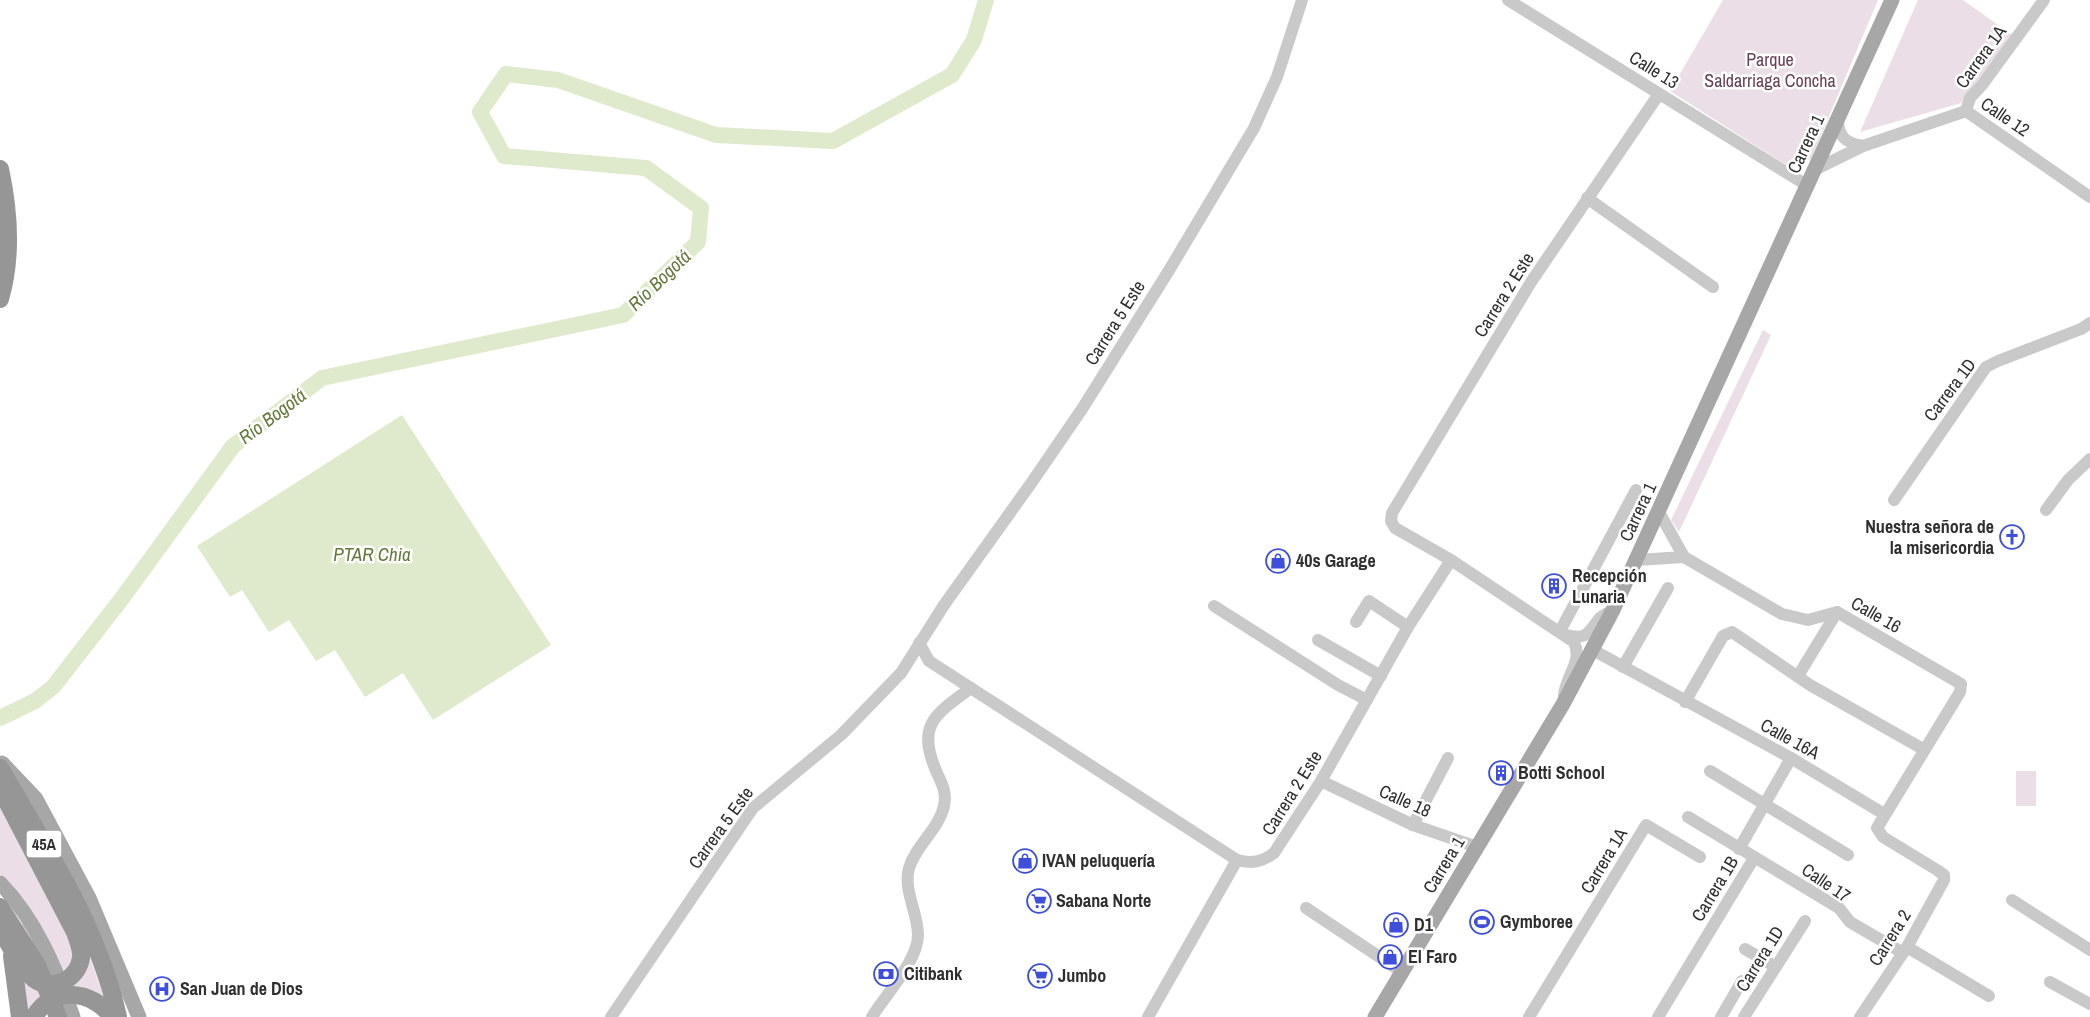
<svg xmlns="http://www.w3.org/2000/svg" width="2090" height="1017" viewBox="0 0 2090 1017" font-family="'Archivo Narrow',sans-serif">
<rect width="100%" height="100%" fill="#fff"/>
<g fill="#ebdee6">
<path d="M1723 0H1878L1811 159 1799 165H1786L1670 91Z"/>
<path d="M1918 0H1963L2012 35 1961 103 1860 132Z"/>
<path d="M1763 330 1771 335 1679 532 1671 520Z"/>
<rect x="2016" y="771" width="20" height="35"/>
<path d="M0 797 76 951 67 975 8 929 35 920 20 897 0 874Z"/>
<path d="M84 941 105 1001 95 995 26 1017 20 975 55 990Z"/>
</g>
<path fill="#dfeacc" d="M402 415 551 645 433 720 403 673 365 697 335 650 316 661 289 620 269 632 242 590 230 597 197 546Z"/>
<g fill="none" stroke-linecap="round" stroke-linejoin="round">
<path stroke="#dfeacc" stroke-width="16" d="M0 718 35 701 53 687 123 597 233 446 322 378 623 315 698 242 701 208 646 168 504 156 480 112 506 74 558 80 716 135 833 141 952 75 974 40 986 0"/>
<g stroke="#c9c9c9" stroke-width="12">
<path d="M1508 0 1808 186"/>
<path d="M1966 111 1970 98 1982 85 2044 0"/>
<path d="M1838 119C1838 137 1846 143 1863 146"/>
<path d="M1816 169 1863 146 1966 111 2090 197"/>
<path d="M1587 198 1713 287"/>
<path d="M1894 500 1986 367 1998 361 2081 329 2090 323"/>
<path d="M2046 510 2068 480 2090 459"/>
<path d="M1659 512 1684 557 1782 614 1808 620 1837 612 1961 684 1960 692 1877 828 1883 837 1937 870 1944 875V880L1907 947 1860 1017"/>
<path d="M1637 560 1684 557"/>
<path d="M1214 606 1338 685 1367 700"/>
<path d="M1356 622 1369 601 1408 627"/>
<path d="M1560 631 1636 490"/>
<path d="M1566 635C1586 640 1588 634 1599 619 1602 615 1608 613 1613 610"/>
<path d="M1318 640 1381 676"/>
<path d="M919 643 929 661 1237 860C1252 864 1262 862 1274 853L1321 781 1408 627 1451 560"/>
<path d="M1591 649 1791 758 1884 814"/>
<path d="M1623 667 1668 588"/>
<path d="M1798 676 1837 612"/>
<path d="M1564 695C1566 675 1583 662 1574 642L1451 560 1395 528 1391 521 1392 513 1531 282 1659 94"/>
<path d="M1685 702 1723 636 1732 632 1810 685 1923 749"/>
<path d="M1710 771 1848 855"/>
<path d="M1321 781 1413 825 1477 847"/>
<path d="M1688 817 1839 908 1850 922 1903 953"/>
<path d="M1413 825 1448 758"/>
<path d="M1739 849 1791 758"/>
<path d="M2012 900 2090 950"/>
<path d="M1306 908 1402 972"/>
<path d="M1907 947 1989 996"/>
<path d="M1745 949 1774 966"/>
<path d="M2050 982 2090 1004"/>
<path d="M611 1017 753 808 841 735 901 673 944 605 1032 482 1082 409 1168 272 1254 128 1277 77 1302 0"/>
<path d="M872 1017C885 995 918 961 918 935 918 913 903 890 909 868 916 845 939 829 944 806 947 793 942 784 937 773 916 725 934 715 971 688"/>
<path d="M1148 1017 1237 860"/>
<path d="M1529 1017 1646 825 1700 857"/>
<path d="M1658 1017 1754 858"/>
<path d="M1721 1017 1742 981"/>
<path d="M1744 1017 1805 921"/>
</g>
<g stroke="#a7a7a7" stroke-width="15">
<path d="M2 763 36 799 89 898 139 1017"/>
<path d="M0 883C36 920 56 969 73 1017"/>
<path d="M1375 1017 1563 704 1613 610 1892 0"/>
</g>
<g stroke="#969696" stroke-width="18">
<path d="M0 169C9 211 12 258 0 299"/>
<path d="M0 768C46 848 98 926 118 1017"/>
<path d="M0 788 75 932C78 941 82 949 81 958 78 978 55 991 37 981 24 974 8 942 0 928"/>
<path d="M0 907 37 965 58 1017"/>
<path d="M12 956 20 1017"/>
<path d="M34 1017C53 985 92 990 112 1017"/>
</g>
</g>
<defs>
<g id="church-ring" transform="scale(1.25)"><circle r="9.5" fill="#fff" stroke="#3e4fda" stroke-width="1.5"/><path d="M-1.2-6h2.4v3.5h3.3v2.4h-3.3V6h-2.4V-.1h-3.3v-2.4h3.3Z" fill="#3e4fda"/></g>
<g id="shop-ring" transform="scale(1.25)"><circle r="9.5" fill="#fff" stroke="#3e4fda" stroke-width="1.5"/><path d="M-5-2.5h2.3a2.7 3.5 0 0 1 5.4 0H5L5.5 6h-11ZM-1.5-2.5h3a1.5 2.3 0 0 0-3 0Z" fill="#3e4fda"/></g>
<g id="building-ring" transform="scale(1.25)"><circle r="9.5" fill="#fff" stroke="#3e4fda" stroke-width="1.5"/><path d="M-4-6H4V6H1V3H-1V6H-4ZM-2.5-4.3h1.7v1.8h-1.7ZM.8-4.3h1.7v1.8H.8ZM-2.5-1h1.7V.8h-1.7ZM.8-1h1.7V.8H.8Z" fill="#3e4fda"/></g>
<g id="supermarket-ring" transform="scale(1.25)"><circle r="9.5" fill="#fff" stroke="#3e4fda" stroke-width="1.5"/><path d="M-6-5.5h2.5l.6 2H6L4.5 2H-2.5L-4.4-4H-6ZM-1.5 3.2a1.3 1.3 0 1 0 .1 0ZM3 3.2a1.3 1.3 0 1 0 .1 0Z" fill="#3e4fda"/></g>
<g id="stadium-ring" transform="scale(1.25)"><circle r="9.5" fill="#fff" stroke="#3e4fda" stroke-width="1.5"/><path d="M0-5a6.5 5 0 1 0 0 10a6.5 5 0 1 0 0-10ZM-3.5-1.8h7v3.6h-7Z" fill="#3e4fda"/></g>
<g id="bank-ring" transform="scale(1.25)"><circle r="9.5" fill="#fff" stroke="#3e4fda" stroke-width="1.5"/><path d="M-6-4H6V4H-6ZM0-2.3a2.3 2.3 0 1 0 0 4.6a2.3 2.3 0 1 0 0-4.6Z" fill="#3e4fda"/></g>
<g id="hospital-ring" transform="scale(1.25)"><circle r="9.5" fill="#fff" stroke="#3e4fda" stroke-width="1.5"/><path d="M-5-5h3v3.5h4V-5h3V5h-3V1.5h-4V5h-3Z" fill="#3e4fda"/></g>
</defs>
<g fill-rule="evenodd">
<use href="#church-ring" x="2012" y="537"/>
<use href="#shop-ring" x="1278" y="561"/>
<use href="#building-ring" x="1554" y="586"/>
<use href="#building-ring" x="1501" y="773"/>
<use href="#shop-ring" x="1025" y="861"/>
<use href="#supermarket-ring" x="1039" y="901"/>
<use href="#stadium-ring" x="1482" y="922"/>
<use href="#shop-ring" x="1396" y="925"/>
<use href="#shop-ring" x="1390" y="957"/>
<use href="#bank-ring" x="886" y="974"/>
<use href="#supermarket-ring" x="1040" y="976"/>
<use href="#hospital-ring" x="162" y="989"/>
</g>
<g text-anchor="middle" stroke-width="5" stroke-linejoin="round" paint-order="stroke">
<rect fill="#fff" stroke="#6d6d6d" stroke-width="1" x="26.5" y="830.5" width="35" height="27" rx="4"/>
<g font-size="16" font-weight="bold" fill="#2f2f2f">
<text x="44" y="850">45A</text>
</g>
<g font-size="18" fill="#2f2f2f" stroke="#fff">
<text transform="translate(1981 57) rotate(-54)" y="6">Carrera 1A</text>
<text transform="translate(1654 70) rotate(32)" y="6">Calle 13</text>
<text transform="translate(2005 117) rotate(34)" y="6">Calle 12</text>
<text transform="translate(1806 144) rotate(-65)" y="6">Carrera 1</text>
<text transform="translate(1504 295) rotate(-58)" y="6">Carrera 2 Este</text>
<text transform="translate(1115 323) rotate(-58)" y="6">Carrera 5 Este</text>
<text transform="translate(1950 390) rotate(-53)" y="6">Carrera 1D</text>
<text transform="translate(1638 512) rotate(-65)" y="6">Carrera 1</text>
<text transform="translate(1876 615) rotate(30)" y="6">Calle 16</text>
<text transform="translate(1790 739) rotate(29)" y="6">Calle 16A</text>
<text transform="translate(1292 793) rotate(-58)" y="6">Carrera 2 Este</text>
<text transform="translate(1405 801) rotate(24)" y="6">Calle 18</text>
<text transform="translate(721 828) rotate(-54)" y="6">Carrera 5 Este</text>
<text transform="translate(1604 861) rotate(-59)" y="6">Carrera 1A</text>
<text transform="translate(1444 865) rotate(-59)" y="6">Carrera 1</text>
<text transform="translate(1826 883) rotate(34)" y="6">Calle 17</text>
<text transform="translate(1715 889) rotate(-59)" y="6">Carrera 1B</text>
<text transform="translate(1890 938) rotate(-58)" y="6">Carrera 2</text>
<text transform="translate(1760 959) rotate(-58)" y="6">Carrera 1D</text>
</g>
<g font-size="18" fill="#683f54" stroke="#fff">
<text x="1770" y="66">Parque<tspan x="1770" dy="21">Saldarriaga Concha</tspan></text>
</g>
<g font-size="18" font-weight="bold" fill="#2f2f2f" stroke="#fff" text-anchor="start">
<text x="1994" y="533" text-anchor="end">Nuestra señora de<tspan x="1994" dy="21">la misericordia</tspan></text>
<text x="1296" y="567">40s Garage</text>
<text x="1572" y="582">Recepción<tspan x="1572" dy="21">Lunaria</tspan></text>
<text x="1518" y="779">Botti School</text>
<text x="1042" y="867">IVAN peluquería</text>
<text x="1056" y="907">Sabana Norte</text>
<text x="1500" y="928">Gymboree</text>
<text x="1414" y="931">D1</text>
<text x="1408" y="963">El Faro</text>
<text x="904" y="980">Citibank</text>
<text x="1058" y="982">Jumbo</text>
<text x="180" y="995">San Juan de Dios</text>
</g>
<g font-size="19" font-style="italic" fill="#637a3b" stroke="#fff">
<text transform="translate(659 280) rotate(-44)" y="7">Río Bogotá</text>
<text transform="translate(272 416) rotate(-37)" y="7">Río Bogotá</text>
<text x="372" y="561">PTAR Chia</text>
</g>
</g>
</svg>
